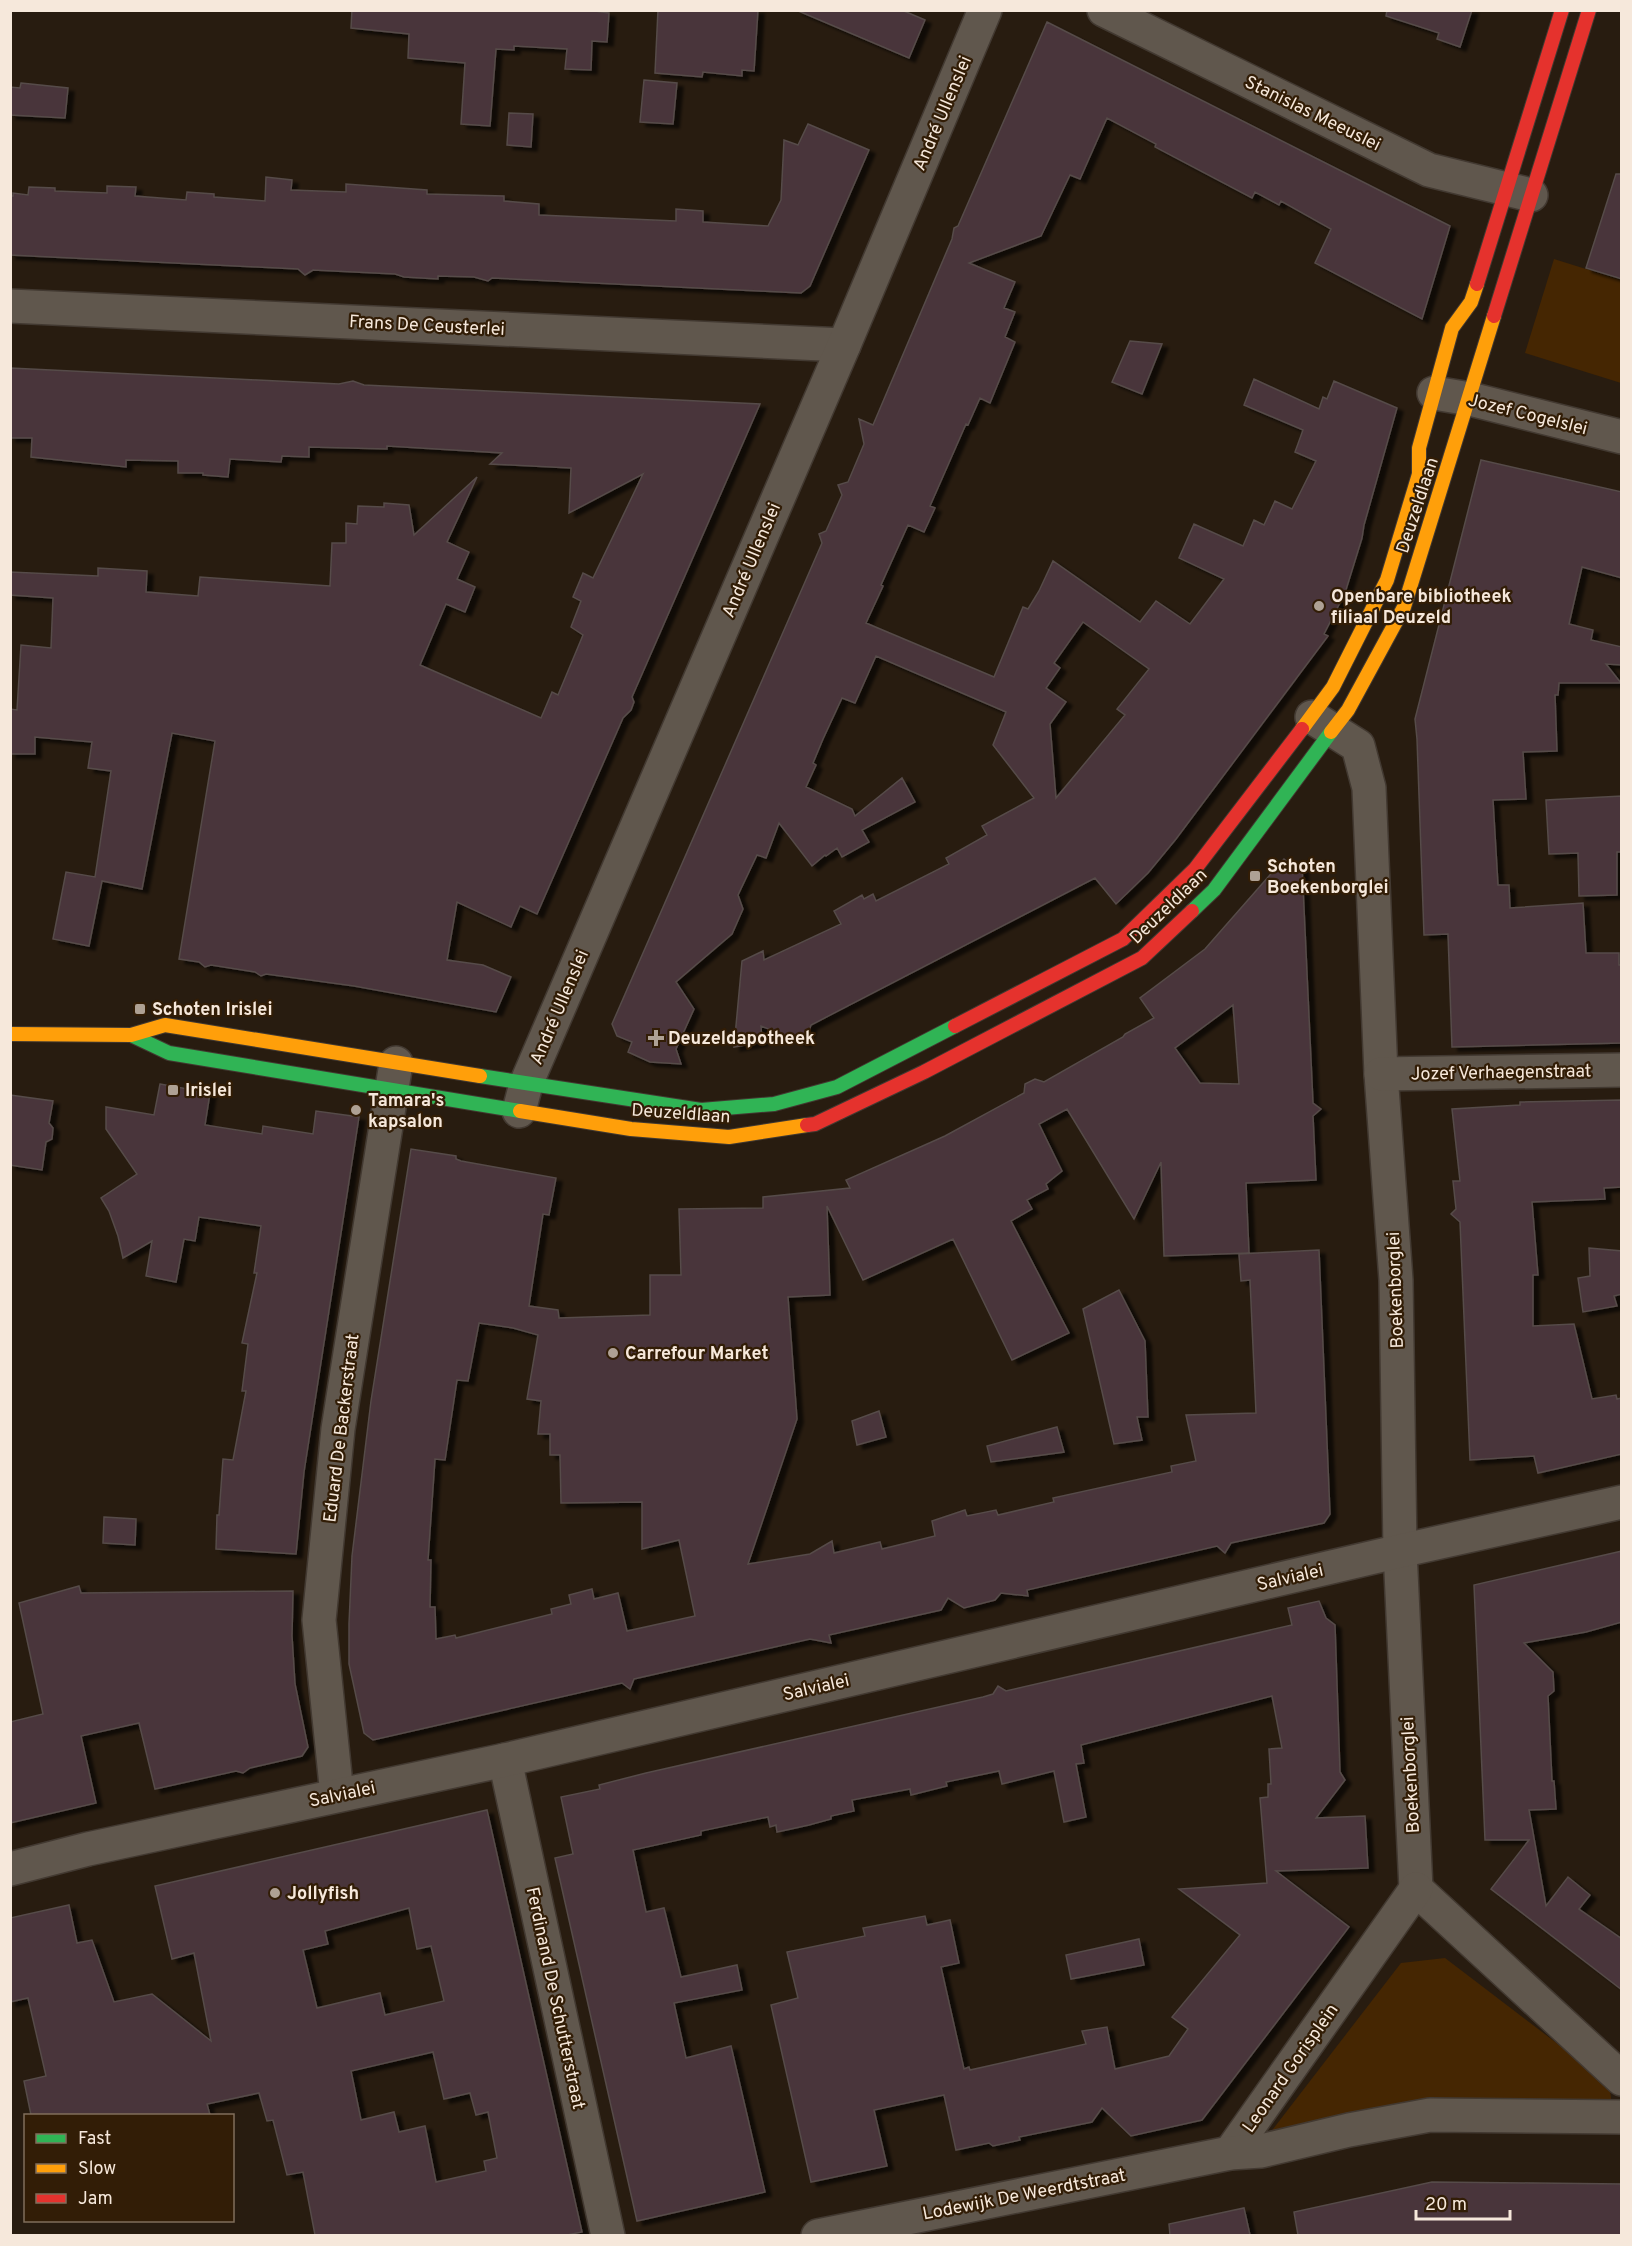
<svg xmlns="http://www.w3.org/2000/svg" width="1632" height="2246" viewBox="0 0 1632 2246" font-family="Overpass,sans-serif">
<defs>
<filter id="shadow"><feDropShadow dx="6" dy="4" stdDeviation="1.5" flood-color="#0009"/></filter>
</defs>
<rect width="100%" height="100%" fill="#281c10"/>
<g fill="#452602">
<path d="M1554 259 1621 280V383L1525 353Z"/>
<path d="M1445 1958 1609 2083 1613 2113 1263 2142 1401 1963Z"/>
</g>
<g fill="#48353a" stroke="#564b49" stroke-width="1.5" fill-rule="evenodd" filter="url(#shadow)">
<path d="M352 10H587L609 13 607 42 592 41 591 70 565 69 567 49 514 46V50L496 49 490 126 461 124 465 63 408 58 409 34 351 28Z"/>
<path d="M658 10H758L754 71 742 70V76L703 72 702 77 655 73Z"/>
<path d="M796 10 904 11 925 20 909 58Z"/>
<path d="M1387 10H1472L1460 47 1437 39 1439 33 1386 16Z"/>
<path d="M1047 22 1450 226 1422 319 1315 263 1331 229 1281 201 1279 205 1255 192 1252 198 1155 147 1156 144 1107 118 1080 179 1070 175 1041 236 969 263 1015 282 1004 308 1015 312 1005 337 1015 342 990 403 980 398 968 425 966 424 930 506 935 508 924 532 908 525 881 585 883 586 866 623 994 677 1023 607 1028 609 1039 591 1053 561 1140 622 1156 601 1190 624 1224 579 1179 558 1194 524 1243 546 1254 520 1264 525 1275 501 1292 509 1316 461 1295 452 1303 430 1244 405 1254 379 1319 409 1323 397 1327 399 1334 381 1397 408 1364 525 1362 538 1345 593 1324 634 1328 636 1176 839 1148 873 1116 904 1095 878 811 1025 805 1043 761 1026 762 1042 734 1047 742 961 763 951 764 960 841 924 834 911 862 895 864 899 873 894 876 901 949 864 946 858 987 835 982 826 1034 798 993 745 1006 712 876 656 855 703 842 698 823 739 813 763 816 765 806 787 852 809 855 816 902 778 915 802 862 830 869 842 842 857 837 848 826 856 825 855 812 866 779 823 766 858 757 855 738 895 743 909 732 934 676 982 694 1009 676 1049 681 1064 650 1062 628 1052 632 1042 617 1036 612 1024 822 543 819 534 826 531 842 495 838 485 848 482 864 444 859 419 873 425 952 239 954 228 958 226ZM1083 622 1149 669 1117 709 1125 715 1056 798 1050 724 1066 702 1046 688 1060 668 1054 663Z"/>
<path d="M644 80 677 83 673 124 640 122Z"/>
<path d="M21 83 68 88 65 118 10 115V87L20 88Z"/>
<path d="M509 113 533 114 531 147 507 145Z"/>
<path d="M808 124 869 150 810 286 801 293 492 278 488 281 474 277 438 276V279L404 277 395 274 313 270 305 275 298 269 10 255V196H13V193L28 195 29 187 55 188V191L107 193V186L136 187 135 196 186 200 187 192 214 194V197L265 201 266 177 292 180 291 190 346 192V184L427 190V194L504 196V201L539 204V215L676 221V209L703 211V222L768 226 781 200 784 140 798 145Z"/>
<path d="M1616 174H1622V279L1586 268Z"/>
<path d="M1130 341 1162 344 1142 394 1112 382Z"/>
<path d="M10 368 339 384 353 381 364 385 760 404 632 697 634 702 631 710 623 718 537 914 520 906 511 927 457 902 447 960 483 965 511 977 496 1012 354 986 266 974 261 976 255 972 211 965 205 967 199 962 179 959 215 741 172 733 142 889 102 881 89 946 53 939 66 872 95 877 111 771 88 768 92 742 35 737V754H10V709L17 710 21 645 51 648 53 598 10 595V572L98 576V568L147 571 146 592 198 596 200 577 330 586 332 543H346V523L357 524 358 506 384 507V503L409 505 414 535 477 477 447 542 469 552 457 579 475 587 465 612 446 604 420 665 541 718 552 692 558 695 583 635 571 627 581 601 573 597 583 573 593 578 643 474 569 513 571 468 490 464 502 453 387 446V449L309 447V457L282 456 281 462 230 459 228 477 203 475V473H178V461L126 460V467L31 457 32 438H10Z"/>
<path d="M1481 460 1622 492V578L1582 567 1569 624 1593 630 1591 640 1622 647V665L1606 664 1621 683H1559L1558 695H1555L1557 751 1523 752 1526 799 1493 800 1498 885H1509L1510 908 1583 903 1586 953H1619V965H1622V1043L1452 1047 1448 934 1424 935 1417 739 1415 719Z"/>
<path d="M1622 796V852H1617V895L1579 896 1578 853 1549 854 1546 800Z"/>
<path d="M1284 859 1291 865H1302L1313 1103 1321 1109 1313 1116 1316 1180 1246 1183 1249 1253 1164 1256 1161 1162 1134 1219 1067 1109 1039 1124 1062 1171 1046 1184 1048 1189 1027 1200 1032 1209 1011 1221 1069 1333 1012 1360 953 1239 863 1280 827 1206 830 1295 788 1297 797 1419 748 1564 810 1554 832 1541 834 1553 880 1542 882 1549 935 1536 932 1521 965 1510 967 1516 996 1510 998 1515 1054 1502 1053 1498 1172 1472 1171 1466 1196 1461 1186 1415 1256 1413 1250 1280 1241 1281 1239 1254 1319 1250 1330 1514 1324 1523 1231 1543 1225 1553 1217 1546 1027 1590 1028 1596 1001 1593 995 1600 964 1608 948 1598 941 1610 829 1635 831 1643 810 1639 757 1651 634 1679 630 1689 622 1683 373 1740 364 1733 349 1664V1624L352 1556 371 1401 411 1149 456 1156V1159L461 1161 556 1178 549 1215 543 1214 529 1306 558 1310 559 1318 650 1315V1275H681L679 1209 763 1208V1197L850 1188 846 1180 945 1136 1024 1093 1025 1084 1035 1079 1044 1082 1123 1037 1125 1034 1154 1018 1140 998 1205 949ZM1233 1005 1239 1084 1200 1083 1175 1048ZM479 1323 513 1328 538 1335 527 1399 541 1401 538 1434H550V1455H560L561 1503 642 1502V1549L679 1540 695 1616 627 1631 618 1593 594 1599 592 1589 569 1595 571 1604 551 1609 552 1614 456 1638 455 1635 436 1639 435 1607H430L431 1560H428L435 1459 445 1460 457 1380 468 1381Z"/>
<path d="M160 1084 210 1093 205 1125 262 1134 263 1126 313 1134 316 1111 359 1117 304 1472 296 1554 216 1549 217 1515H219L223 1459 233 1460 246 1391H242L248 1344 242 1343 257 1273H254L261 1226 199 1217 195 1241 184 1239 176 1282 146 1276 152 1241 123 1258 118 1236 109 1211 101 1198 137 1174 106 1129V1107L154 1115Z"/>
<path d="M10 1095 53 1101 49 1123 53 1128 52 1139 46 1142 42 1170 10 1165Z"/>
<path d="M1622 1100V1187L1604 1188 1605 1199 1532 1202 1538 1275H1533V1326L1574 1324 1592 1399 1616 1395 1617 1399 1622 1398V1454L1538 1473 1534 1456 1470 1460 1460 1222 1451 1214 1456 1209 1453 1181H1460L1452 1109 1520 1105V1102Z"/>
<path d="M1589 1248 1622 1251V1294L1614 1296 1617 1306 1583 1312 1578 1278 1590 1276Z"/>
<path d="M1119 1290 1145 1341 1148 1417H1137L1142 1440 1114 1444 1083 1309Z"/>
<path d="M879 1411 886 1437 857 1445 852 1421Z"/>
<path d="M1057 1427 1064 1452 991 1462 987 1446Z"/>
<path d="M104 1517 136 1519 135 1545 103 1543Z"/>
<path d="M1622 1551V1622L1586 1632 1524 1643 1553 1672 1554 1691 1548 1696 1552 1781H1554L1556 1809 1529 1810 1546 1906 1568 1877 1590 1895 1579 1909 1622 1939V1990L1491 1889 1529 1840H1485L1474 1585Z"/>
<path d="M79 1586 81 1593 293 1591 292 1636 295 1684 308 1747 302 1756 250 1768 243 1773 236 1771 155 1789 139 1723 81 1736 96 1803 10 1823V1722L43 1714 19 1603Z"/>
<path d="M1319 1601 1326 1618 1335 1625 1340 1772 1345 1780 1316 1818 1365 1816 1368 1868 1276 1871 1349 1927 1202 2120 1131 2136 1102 2108 1092 2122 1019 2137 1020 2140 993 2146 989 2143 956 2150 944 2095 874 2110 887 2166 811 2182 771 2005 798 1998 787 1952 865 1936 863 1928 925 1916 927 1925 950 1920 959 1963 941 1967 964 2069 969 2067 970 2070 1086 2044 1082 2031 1107 2027 1115 2069 1169 2056 1188 2029 1172 2017 1240 1935 1179 1889 1267 1883 1260 1798 1268 1797V1784H1271L1269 1749 1282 1748 1272 1696 1081 1745 1084 1763 1076 1764 1086 1817 1064 1822 1054 1771 1002 1784 999 1771 946 1782 947 1786 911 1795 910 1789 852 1800 854 1811 831 1816V1819L809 1825 777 1832 776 1825 770 1827 768 1817 701 1831V1835L633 1850 646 1912 664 1908 681 1977 737 1965 742 1990 674 2003 686 2058 731 2046 765 2192 637 2221 555 1858 573 1854 561 1797 600 1789 599 1785 646 1773 983 1697 993 1694 998 1686 1006 1691 1292 1625 1288 1608Z"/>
<path d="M487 1810 582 2232 567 2235H315L303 2172 287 2175 273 2120 267 2121 259 2093 207 2104 210 2115H31L24 2081 46 2076 28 1998 10 2002V1918L69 1905 77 1943 92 1940 114 2002 152 1994 211 2041 194 1953 172 1959 155 1886ZM409 1908 417 1949 431 1946 444 2001 385 2015 380 1993 317 2008 303 1950 328 1944 325 1931ZM433 2052 444 2099 470 2093 476 2115 488 2112 497 2158 484 2161 486 2171 436 2182 425 2126 399 2132 394 2112 361 2120 351 2071Z"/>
<path d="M1139 1939 1144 1965 1071 1979 1066 1955Z"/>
<path d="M1432 2182 1622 2184V2235H1298L1294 2212Z"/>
<path d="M1244 2208 1250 2235H1170L1169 2224Z"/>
</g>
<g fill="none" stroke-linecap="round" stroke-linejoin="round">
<g stroke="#423931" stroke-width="36">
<g id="street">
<path d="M1104 10 1429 170 1531 195"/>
<path d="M10 306 844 345"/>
<path d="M1434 393 1470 399 1622 437"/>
<path d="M1312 717 1358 746 1369 788 1381 1074 1396 1280 1400 1551 1416 1889"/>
<path d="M1381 1074 1622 1070"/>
<path d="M519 1111 526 1084 844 345 985 10"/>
<path d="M505 1760 608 2236"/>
<path d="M337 1795 319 1620 338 1429 396 1063"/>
<path d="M10 1869 88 1849 505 1760 1400 1551 1622 1502"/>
<path d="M1416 1889 1622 2079"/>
<path d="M1230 2153 1416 1889"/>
<path d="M818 2236 1230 2153 1261 2151 1349 2130 1430 2115 1622 2117"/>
</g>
</g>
<g stroke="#423931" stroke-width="16">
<g id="fast">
<path d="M1192 911 1214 890 1331 732"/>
<path d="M131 1035 169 1053 520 1111"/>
<path d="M480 1076 701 1110 774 1104 837 1087 955 1026"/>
</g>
</g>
<g stroke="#423931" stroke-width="16">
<g id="slow">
<path d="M1302 729 1333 687 1387 580 1419 474V448L1452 328 1471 302 1477 284"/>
<path d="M1331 732 1348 710 1404 607 1494 316"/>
<path d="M10 1034 131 1035 165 1025 480 1076"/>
<path d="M520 1111 631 1129 729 1137 807 1125"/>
</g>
</g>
<g stroke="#423931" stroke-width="16">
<g id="jam">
<path d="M1477 284 1562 10"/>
<path d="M1494 316 1589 10"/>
<path d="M955 1026 1123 939 1195 869 1302 729"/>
<path d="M807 1125 815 1124 924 1072 1142 958 1192 911"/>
</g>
</g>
<use href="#street" stroke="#60574d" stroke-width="33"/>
<use href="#fast" stroke="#30b455" stroke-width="14"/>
<use href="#slow" stroke="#ff9f0a" stroke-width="14"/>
<use href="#jam" stroke="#e5322d" stroke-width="14"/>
</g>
<g fill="#aea194" stroke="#321d06" stroke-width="2">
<circle cx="1319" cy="606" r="6"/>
<rect x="1249" y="870" width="12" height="12" rx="3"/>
<rect x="134" y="1003" width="12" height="12" rx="3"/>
<path d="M653 1029h6v6h6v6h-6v6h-6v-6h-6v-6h6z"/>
<rect x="167" y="1084" width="12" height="12" rx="3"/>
<circle cx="356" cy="1110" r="6"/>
<circle cx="613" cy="1353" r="6"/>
<circle cx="275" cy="1893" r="6"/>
</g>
<g text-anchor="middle" stroke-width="4.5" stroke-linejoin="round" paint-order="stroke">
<g font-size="18" fill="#f6e8db" stroke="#321d06">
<text transform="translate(942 113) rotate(-67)" y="6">André Ullenslei</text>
<text transform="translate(1313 113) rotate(26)" y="6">Stanislas Meeuslei</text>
<text transform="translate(427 325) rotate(3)" y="6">Frans De Ceusterlei</text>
<text transform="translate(1528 414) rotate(14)" y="6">Jozef Cogelslei</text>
<text transform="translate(1417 505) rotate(-72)" y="6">Deuzeldlaan</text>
<text transform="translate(751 560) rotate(-67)" y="6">André Ullenslei</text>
<text transform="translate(1168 906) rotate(-44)" y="6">Deuzeldlaan</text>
<text transform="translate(559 1007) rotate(-67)" y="6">André Ullenslei</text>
<text transform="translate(1501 1072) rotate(-1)" y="6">Jozef Verhaegenstraat</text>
<text transform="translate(681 1113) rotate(4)" y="6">Deuzeldlaan</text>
<text transform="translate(1395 1290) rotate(-92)" y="6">Boekenborglei</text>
<text transform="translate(341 1428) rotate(-83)" y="6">Eduard De Backerstraat</text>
<text transform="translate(1290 1577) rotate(-13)" y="6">Salvialei</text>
<text transform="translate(816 1687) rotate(-13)" y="6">Salvialei</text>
<text transform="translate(1410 1775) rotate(-93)" y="6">Boekenborglei</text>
<text transform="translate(342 1794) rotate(-12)" y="6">Salvialei</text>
<text transform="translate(556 1998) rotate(78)" y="6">Ferdinand De Schutterstraat</text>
<text transform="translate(1290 2068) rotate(-55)" y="6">Leonard Gorisplein</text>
<text transform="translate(1024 2194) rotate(-11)" y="6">Lodewijk De Weerdtstraat</text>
</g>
<g font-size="18" font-weight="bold" fill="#f6e8db" stroke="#321d06" text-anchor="start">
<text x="1331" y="602">Openbare bibliotheek<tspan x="1331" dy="21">filiaal Deuzeld</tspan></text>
<text x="1267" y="872">Schoten<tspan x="1267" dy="21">Boekenborglei</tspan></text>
<text x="152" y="1015">Schoten Irislei</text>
<text x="668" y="1044">Deuzeldapotheek</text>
<text x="185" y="1096">Irislei</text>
<text x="368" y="1106">Tamara's<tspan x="368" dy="21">kapsalon</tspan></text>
<text x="625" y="1359">Carrefour Market</text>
<text x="287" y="1899">Jollyfish</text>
</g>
</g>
<rect width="1632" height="2246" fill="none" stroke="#f6e8db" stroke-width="24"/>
<rect x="24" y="2114" width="210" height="108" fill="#321d06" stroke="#806e5b" stroke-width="1.5"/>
<rect x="36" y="2134" width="30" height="9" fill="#30b455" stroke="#806e5b" stroke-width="1.5"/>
<text x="78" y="2144" font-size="18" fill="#f6e8db">Fast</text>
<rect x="36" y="2164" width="30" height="9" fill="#ff9f0a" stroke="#806e5b" stroke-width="1.5"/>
<text x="78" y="2174" font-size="18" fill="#f6e8db">Slow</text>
<rect x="36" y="2194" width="30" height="9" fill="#e5322d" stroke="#806e5b" stroke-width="1.5"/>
<text x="78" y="2204" font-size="18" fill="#f6e8db">Jam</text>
<path d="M1416 2210v9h94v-9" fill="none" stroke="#f6e8db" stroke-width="3"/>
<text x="1425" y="2210" font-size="18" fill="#f6e8db" stroke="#321d06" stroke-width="4.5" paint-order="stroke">20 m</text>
</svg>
